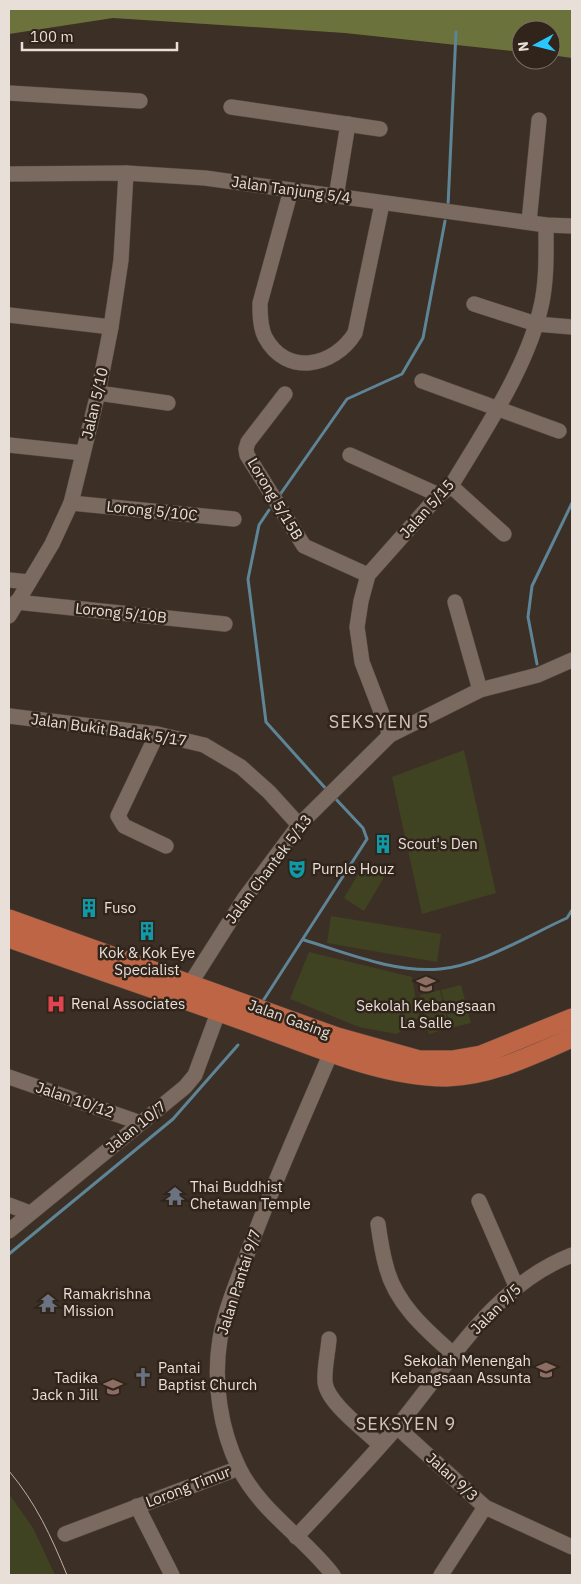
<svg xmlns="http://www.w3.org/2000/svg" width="581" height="1584" viewBox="0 0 581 1584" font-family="'IBM Plex Sans',sans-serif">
<rect width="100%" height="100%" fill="#3c2f25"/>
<g fill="#404321">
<path d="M464 750 496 893 422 914 392 777Z"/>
<path d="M366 861 387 872 364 911 344 898Z"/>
<path d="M331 916 441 934 437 962 327 943Z"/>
<path d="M309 952 412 977 419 1017 397 1034 359 1027 290 999Z"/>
<path d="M461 985 471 1023 451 1028 441 990Z"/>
<path d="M440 990 449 1028 429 1034 420 995Z"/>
<path d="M9 1494 33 1528 55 1575H9Z"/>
</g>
<path fill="#6c723b" d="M9 9H572V58L551 55V30H521V52L345 33 113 18 9 34Z"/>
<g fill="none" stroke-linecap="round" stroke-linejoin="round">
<g stroke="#5e8497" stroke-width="3">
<path d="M448 206 456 32"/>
<path d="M279 496 347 399 402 374 423 338 445 221"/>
<path d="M269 510 259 525 248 579 266 722 327 790"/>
<path d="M537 664 528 617 532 586 572 503"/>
<path d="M304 940C347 953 394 973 440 969 479 966 531 934 567 918L572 910"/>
<path d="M261 1004 367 839 363 828 333 796"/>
<path d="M9 1254 173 1119 238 1045"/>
</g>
<g stroke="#554b43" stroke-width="16">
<g id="minor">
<path d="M9 93 140 101"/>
<path d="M231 107 380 129"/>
<path d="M9 174 126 173 205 178 546 225 572 226"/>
<path d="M291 190 260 303C260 314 260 327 265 337 286 377 334 367 355 333L382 204"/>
<path d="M336 197 348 124"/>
<path d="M529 222 539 120"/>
<path d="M474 304 536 324 572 327"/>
<path d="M9 315 111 327"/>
<path d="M422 381 559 431"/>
<path d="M98 393 168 403"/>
<path d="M285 394 248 442 246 449 247 455 304 546 368 575"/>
<path d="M9 445 83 453"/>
<path d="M350 455 439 495"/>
<path d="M451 486 504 534"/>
<path d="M71 503 234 519"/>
<path d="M9 580 29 582"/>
<path d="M16 602 225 624"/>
<path d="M455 602 480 690"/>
<path d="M9 616 52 544 71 503 98 393 111 327 121 260 126 173"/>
<path d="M9 716 157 734 204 745 241 767 269 792 299 825"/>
<path d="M157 734 118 816 124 826 166 846"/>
<path d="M390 735 362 662 357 627 361 601 368 575 439 495 451 486C484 431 529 365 542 302 547 276 546 251 546 225"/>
<path d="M185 992 244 899 299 825 390 735 480 690 538 675 572 660"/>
<path d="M9 1077 141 1123"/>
<path d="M479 1201 516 1286"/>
<path d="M9 1205 30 1213"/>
<path d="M378 1224C380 1238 382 1252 386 1266 395 1303 425 1329 452 1353"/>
<path d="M9 1231 185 1087 195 1075 222 1002"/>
<path d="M329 1339C328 1353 324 1368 325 1382 327 1403 365 1430 380 1445"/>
<path d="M397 1427 485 1507 572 1547"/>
<path d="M137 1506 172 1575"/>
<path d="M65 1534 239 1468"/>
<path d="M296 1537C330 1501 364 1465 396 1428 449 1365 492 1286 572 1255"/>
<path d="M333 1575C304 1537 261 1512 239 1468 220 1429 213 1381 220 1339 225 1309 238 1280 248 1252 274 1181 306 1112 335 1043"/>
<path d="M441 1575 485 1507"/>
</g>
</g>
<g stroke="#554b43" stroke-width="20">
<g id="major">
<path d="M9 919 337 1037 419 1060H452L481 1055 572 1018"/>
<path d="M9 938C92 968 176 996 258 1026 315 1047 386 1078 447 1077 491 1076 532 1055 572 1038"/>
</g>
</g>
<use href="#minor" stroke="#7a6a60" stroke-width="15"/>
<use href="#major" stroke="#bd6544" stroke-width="19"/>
<path stroke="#bbb1aa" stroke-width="1" d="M9 1471C36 1503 51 1536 67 1575"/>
</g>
<defs>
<g id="building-bare" transform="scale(1.5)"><path d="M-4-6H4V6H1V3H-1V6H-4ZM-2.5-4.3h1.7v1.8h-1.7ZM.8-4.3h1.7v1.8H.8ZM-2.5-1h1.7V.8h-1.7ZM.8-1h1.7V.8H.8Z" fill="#0f9aa8" stroke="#31251b" stroke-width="2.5" paint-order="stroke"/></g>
<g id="theatre-bare" transform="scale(1.5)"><path d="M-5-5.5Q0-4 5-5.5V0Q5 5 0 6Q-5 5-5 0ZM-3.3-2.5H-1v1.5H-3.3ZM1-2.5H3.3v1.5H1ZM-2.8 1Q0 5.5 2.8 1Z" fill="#0f9aa8" stroke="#31251b" stroke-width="2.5" paint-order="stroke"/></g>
<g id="school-bare" transform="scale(1.5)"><path d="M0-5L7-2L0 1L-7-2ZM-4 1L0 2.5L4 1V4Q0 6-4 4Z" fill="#8d6e63" stroke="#31251b" stroke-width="2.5" paint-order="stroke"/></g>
<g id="hospital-bare" transform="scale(1.5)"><path d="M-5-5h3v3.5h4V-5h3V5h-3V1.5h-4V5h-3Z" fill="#e0444e" stroke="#31251b" stroke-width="2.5" paint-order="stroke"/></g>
<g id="temple-bare" transform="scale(1.5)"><path d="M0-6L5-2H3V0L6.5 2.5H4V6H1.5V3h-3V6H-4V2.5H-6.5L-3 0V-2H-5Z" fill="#6b7280" stroke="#31251b" stroke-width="2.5" paint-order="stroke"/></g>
<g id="church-bare" transform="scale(1.5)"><path d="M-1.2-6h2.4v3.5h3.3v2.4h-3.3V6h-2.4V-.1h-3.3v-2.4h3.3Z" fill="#6b7280" stroke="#31251b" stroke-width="2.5" paint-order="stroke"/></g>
</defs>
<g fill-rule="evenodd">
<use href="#building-bare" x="383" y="844"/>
<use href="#theatre-bare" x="297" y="869"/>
<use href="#building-bare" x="89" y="908"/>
<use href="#building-bare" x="147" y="931"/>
<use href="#school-bare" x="426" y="984"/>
<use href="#hospital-bare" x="56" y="1004"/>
<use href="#temple-bare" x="175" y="1196"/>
<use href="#temple-bare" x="48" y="1303"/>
<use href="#school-bare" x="546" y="1370"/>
<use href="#church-bare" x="143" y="1377"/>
<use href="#school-bare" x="113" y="1387"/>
</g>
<g text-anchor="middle" stroke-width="5" stroke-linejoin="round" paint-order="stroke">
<g font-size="15" fill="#e8dfd9" stroke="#31251b">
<text transform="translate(291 190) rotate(8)" y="5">Jalan Tanjung 5/4</text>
<text transform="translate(95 403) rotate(-77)" y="5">Jalan 5/10</text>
<text transform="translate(275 499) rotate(59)" y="5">Lorong 5/15B</text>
<text transform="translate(427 509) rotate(-48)" y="5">Jalan 5/15</text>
<text transform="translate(152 511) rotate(6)" y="5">Lorong 5/10C</text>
<text transform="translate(121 613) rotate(6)" y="5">Lorong 5/10B</text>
<text transform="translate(109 730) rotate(8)" y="5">Jalan Bukit Badak 5/17</text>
<text transform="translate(269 869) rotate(-53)" y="5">Jalan Chantek 5/13</text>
<text transform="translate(289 1019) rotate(20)" y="5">Jalan Gasing</text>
<text transform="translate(75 1100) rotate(19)" y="5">Jalan 10/12</text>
<text transform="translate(136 1127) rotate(-39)" y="5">Jalan 10/7</text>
<text transform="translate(239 1282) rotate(-72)" y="5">Jalan Pantai 9/7</text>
<text transform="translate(496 1309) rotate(-45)" y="5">Jalan 9/5</text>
<text transform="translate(452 1477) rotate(42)" y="5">Jalan 9/3</text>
<text transform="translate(188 1487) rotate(-21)" y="5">Lorong Timur</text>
</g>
<g font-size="15" fill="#e8dfd9" stroke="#31251b" text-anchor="start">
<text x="398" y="849">Scout's Den</text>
<text x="312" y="874">Purple Houz</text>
<text x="104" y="913">Fuso</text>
<text x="147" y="958" text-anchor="middle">Kok &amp; Kok Eye<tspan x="147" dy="17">Specialist</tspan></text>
<text x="71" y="1009">Renal Associates</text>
<text x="426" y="1011" text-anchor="middle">Sekolah Kebangsaan<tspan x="426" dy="17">La Salle</tspan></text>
<text x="190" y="1192">Thai Buddhist<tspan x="190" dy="17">Chetawan Temple</tspan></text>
<text x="63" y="1299">Ramakrishna<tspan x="63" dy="17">Mission</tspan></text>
<text x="531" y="1366" text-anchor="end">Sekolah Menengah<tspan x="531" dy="17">Kebangsaan Assunta</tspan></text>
<text x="158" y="1373">Pantai<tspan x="158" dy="17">Baptist Church</tspan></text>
<text x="98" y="1383" text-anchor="end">Tadika<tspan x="98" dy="17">Jack n Jill</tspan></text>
</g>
<g font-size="18" letter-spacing="1" fill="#d4c3b7" stroke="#31251b">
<text x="379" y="728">SEKSYEN 5</text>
<text x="406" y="1430">SEKSYEN 9</text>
</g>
</g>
<rect width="581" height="1584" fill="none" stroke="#e8dfd9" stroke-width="20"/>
<g transform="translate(536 45) rotate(263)"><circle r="24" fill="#31251b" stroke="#7a6f67"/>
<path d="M0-4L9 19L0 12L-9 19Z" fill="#28c8ff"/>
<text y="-8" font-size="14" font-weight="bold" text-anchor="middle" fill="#e8dfd9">N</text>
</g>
<path d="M22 42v8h155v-8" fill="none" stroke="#e8dfd9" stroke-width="2.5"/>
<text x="30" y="42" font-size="15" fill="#e8dfd9" stroke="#31251b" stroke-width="4" paint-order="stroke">100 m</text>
</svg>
